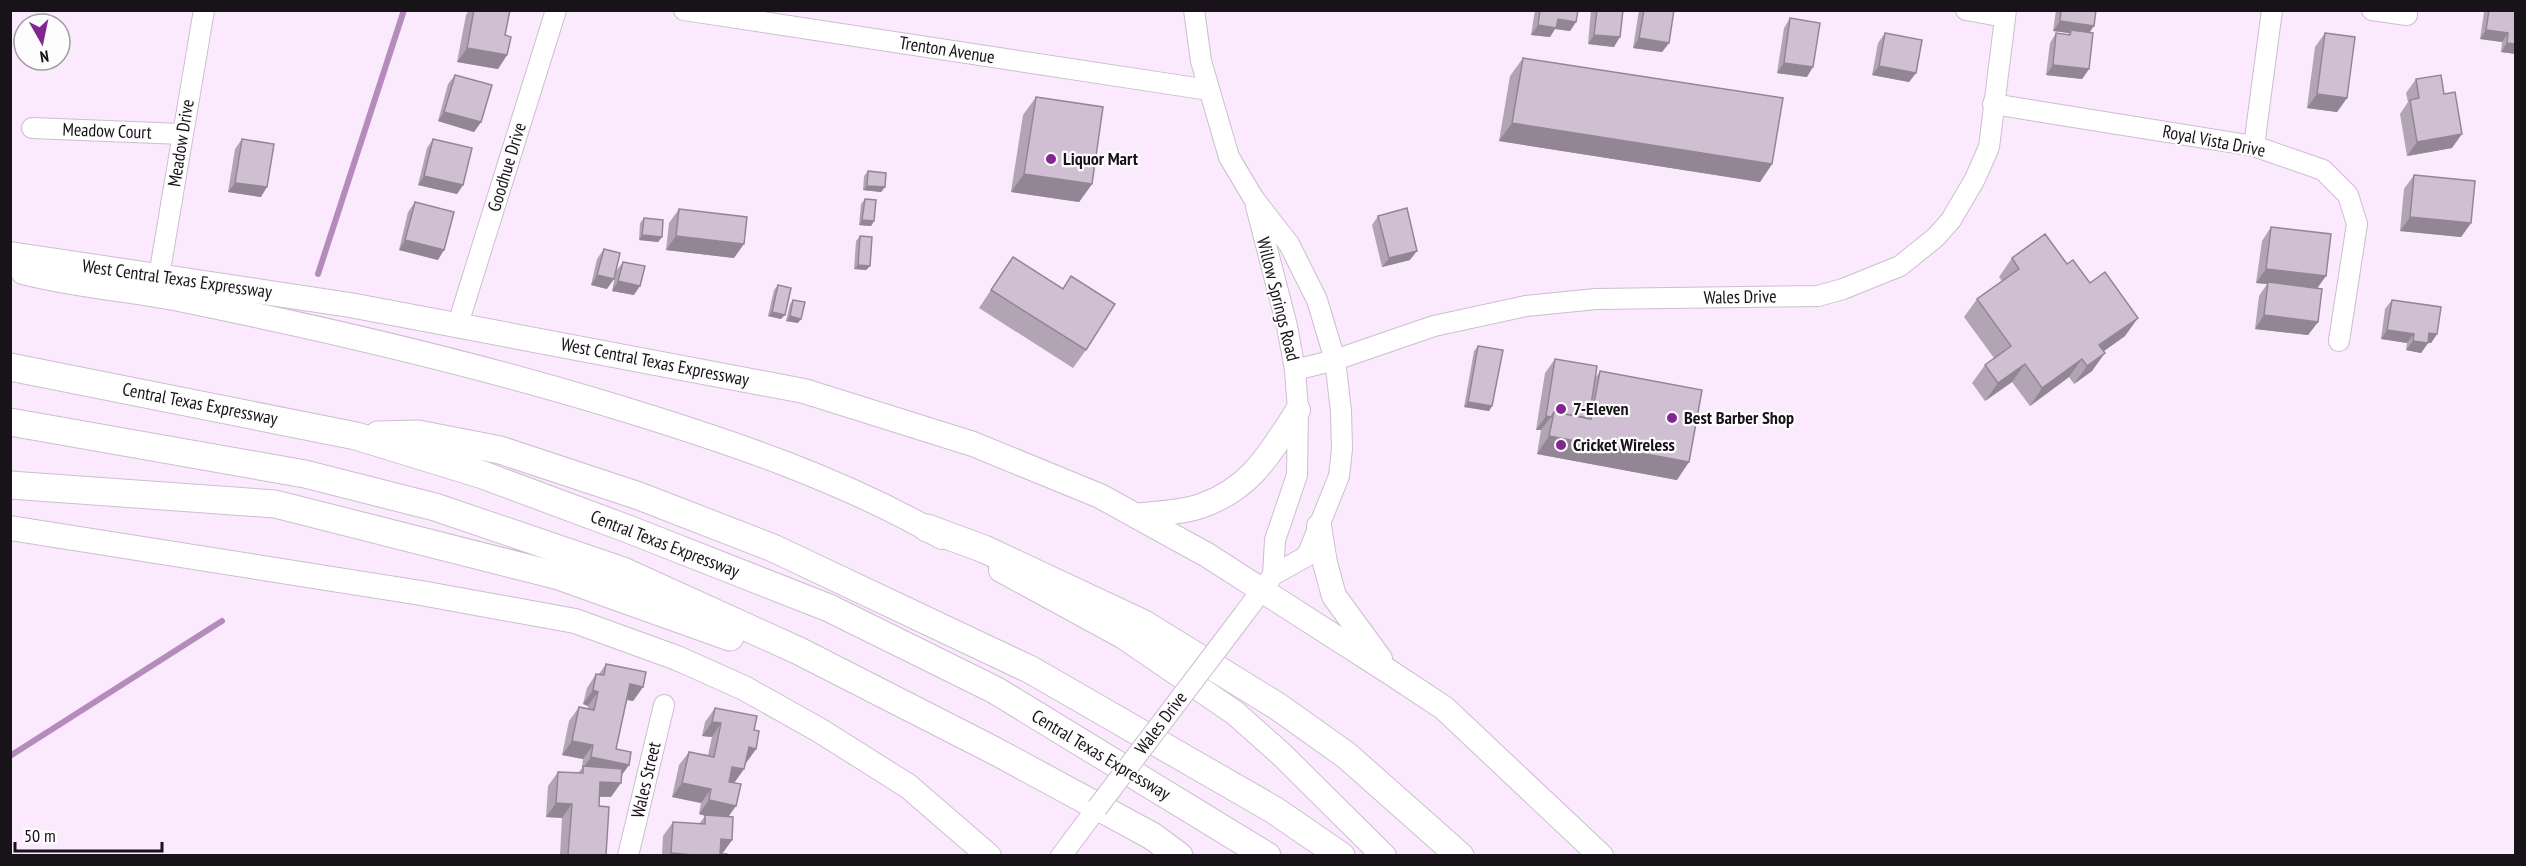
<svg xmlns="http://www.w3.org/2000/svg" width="2526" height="866" viewBox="0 0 2526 866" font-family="'PT Sans Narrow',sans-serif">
<rect width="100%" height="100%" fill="#fbe9fe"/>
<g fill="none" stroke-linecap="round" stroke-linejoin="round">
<g stroke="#b48bbb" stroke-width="6">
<path d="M318 274 404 10"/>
<path d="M10 756 222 621"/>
</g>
<g stroke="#cebdd1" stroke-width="22">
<g id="minor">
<path d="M684 10 1209 90"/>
<path d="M1194 10 1201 61 1229 157 1254 199 1289 244 1317 300 1335 360 1341 411 1342 449 1339 476 1307 556 1273 575 1244 614"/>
<path d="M1966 10 2005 17"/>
<path d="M2372 10 2407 15"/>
<path d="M1993 104 2254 146 2323 170 2348 195 2357 224 2339 341"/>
<path d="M32 128 182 134"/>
<path d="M2254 146 2272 10"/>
<path d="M1256 206 1287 326 1295 370 1298 410 1297 475 1275 540 1273 575"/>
<path d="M159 276 204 10"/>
<path d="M458 324 556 10"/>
<path d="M1295 370 1335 360 1434 326 1526 306 1596 299 1818 296 1843 289 1900 266 1936 237 1951 220 1975 179 1989 147 2006 10"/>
<path d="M628 856 664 705"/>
<path d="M1061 856 1097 808"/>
</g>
</g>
<g stroke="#cebdd1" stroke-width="26">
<g id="major">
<path d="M10 254 350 305 804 391 973 444 1100 496 1207 555 1388 671 1444 708 1601 856"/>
<path d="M23 272C75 286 131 289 184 300 331 330 477 364 620 408 731 442 841 479 942 537"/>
<path d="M1136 516C1156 513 1181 513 1201 506 1252 488 1270 453 1298 410"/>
<path d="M1319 526 1325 563 1334 596 1380 659"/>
<path d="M10 528 421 593 575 621 677 658 744 688 819 730 908 786 989 856"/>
<path d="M1001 570 1124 637 1235 713 1279 752 1384 856"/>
</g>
</g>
<g stroke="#cebdd1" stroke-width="29">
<g id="highway">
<path d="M10 367 356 436 483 475 628 529 829 608 995 690 1267 856"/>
<path d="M10 422 305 474 435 507 623 571 799 651 995 751 1152 836 1179 856"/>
<path d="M378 435 418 434 500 450 639 496 773 548 1031 670 1274 810 1341 856"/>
<path d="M10 485 275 504 559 576 730 637"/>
<path d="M927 528 984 549 1144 624 1277 706 1346 755 1460 856"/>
</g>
</g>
<use href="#minor" stroke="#fff" stroke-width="20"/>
<use href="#major" stroke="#fff" stroke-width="24"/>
<use href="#highway" stroke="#fff" stroke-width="27"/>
<g stroke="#cebdd1" stroke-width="22" stroke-linecap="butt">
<path id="minor-bridge" d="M1097 808 1244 614"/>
</g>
<use href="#minor-bridge" stroke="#fff" stroke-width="20"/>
</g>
<g fill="#b3a4b5">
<path d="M469 10H510L505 35 507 55 498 69 457 62 466 15Z"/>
<path d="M1535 10H1578L1576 22 1570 31 1555 29 1550 37 1531 35Z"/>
<path d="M1591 10H1623L1614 47 1588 44Z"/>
<path d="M1639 10H1674L1669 43 1662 52 1633 48Z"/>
<path d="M2056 10H2096L2090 32 2089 69 2082 79 2046 75 2050 43 2056 33 2067 35 2069 33 2053 31Z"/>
<path d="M2485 10H2516V54L2501 52 2502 42 2480 39 2484 12Z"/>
<path d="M1790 18 1807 77 1777 73 1784 28Z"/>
<path d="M1885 33 1916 73 1909 82 1872 75 1878 43Z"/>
<path d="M2325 33 2347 98 2337 112 2307 108 2315 47Z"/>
<path d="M1523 58 1772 164 1760 182 1499 141 1510 76Z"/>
<path d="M455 75 481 122 474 132 438 121 448 84Z"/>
<path d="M2416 79 2452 148 2407 156 2400 114 2408 102 2406 93Z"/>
<path d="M1036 97 1092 184 1079 202 1011 192 1023 115Z"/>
<path d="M242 139 261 197 228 192 235 149Z"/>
<path d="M433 139 463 185 457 194 418 185 427 148Z"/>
<path d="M868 171 885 187 881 192 863 190 864 176Z"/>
<path d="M2414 175 2471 223 2461 237 2400 231 2404 189Z"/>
<path d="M865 199 874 221 871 226 859 225 861 204Z"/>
<path d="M415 202 438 260 399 250 408 212Z"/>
<path d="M679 209 734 258 666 250 669 223Z"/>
<path d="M1378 216 1410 260 1382 267 1372 225Z"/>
<path d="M644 218 662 237 658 242 639 240 640 223Z"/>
<path d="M2271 227 2317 288 2318 322 2308 335 2255 329 2259 296 2267 284 2256 283 2262 241Z"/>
<path d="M860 236 870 266 866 270 854 269 856 241Z"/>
<path d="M604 249 607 289 591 285 597 259Z"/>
<path d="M1013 257 1086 350 1073 368 979 308Z"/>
<path d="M2012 258 2067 264 2125 336 2104 351 2092 371 2074 384 2069 377 2030 406 2012 382 1985 401 1972 383 1985 365 1994 358 1964 317 1977 299 2002 281 1999 277Z"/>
<path d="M623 262 634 295 612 291 616 271Z"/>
<path d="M778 285 781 319 768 316 774 290Z"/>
<path d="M793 300 798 323 786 321 790 304Z"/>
<path d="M2392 300 2437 334 2431 343H2428L2421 353 2406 350 2407 343 2381 339 2385 309Z"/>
<path d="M1478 346 1492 406 1489 411 1464 407 1474 351Z"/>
<path d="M1555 359 1596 377 1600 371 1677 480 1537 454 1541 430H1536L1545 373Z"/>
<path d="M606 664 643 687 633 701 626 700 616 749 629 765 621 775 611 797H599V806L606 855H560L562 818 546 817 548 786 558 772 578 773 582 768 583 759 562 755 569 721 579 707 588 709V706L583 704 587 688 596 674H599Z"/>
<path d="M715 708 754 730 756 749 746 763 744 769 734 783 729 817 732 840 722 854H720L727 855H662L663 836 673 822 699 824 705 816 699 814 701 803 672 797 679 765 689 752 708 755 712 737 702 736 705 722Z"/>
</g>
<g fill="#928694">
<path d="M1558 19 1576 22 1570 31 1555 29 1550 37 1531 35 1538 25Z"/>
<path d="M2060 21 2094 26 2087 36 2071 30 2069 33 2053 31Z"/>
<path d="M2486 30 2508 33 2502 42 2480 39Z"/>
<path d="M1594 35 1620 37 1614 47 1588 44Z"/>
<path d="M1639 38 1669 43 1662 52 1633 48Z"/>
<path d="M2507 43 2516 44V54L2501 52Z"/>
<path d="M467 48 507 55 498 69 457 62Z"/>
<path d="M1784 63 1813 67 1807 77 1777 73Z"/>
<path d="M2053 65 2089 69 2082 79 2046 75Z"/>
<path d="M1879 66 1916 73 1909 82 1872 75Z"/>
<path d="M2317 94 2347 98 2337 112 2307 108Z"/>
<path d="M444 112 481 122 474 132 438 121Z"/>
<path d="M1512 123 1772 164 1760 182 1499 141Z"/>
<path d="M2462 134 2452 148 2407 156 2417 142Z"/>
<path d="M1024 174 1092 184 1079 202 1011 192Z"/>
<path d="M424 176 463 185 457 194 418 185Z"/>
<path d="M235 183 267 187 261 197 228 192Z"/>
<path d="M867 186 885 187 881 192 863 190Z"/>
<path d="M2410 217 2471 223 2461 237 2400 231Z"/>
<path d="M862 220 874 221 871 226 859 225Z"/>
<path d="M642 235 662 237 658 242 639 240Z"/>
<path d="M676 236 744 244 734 258 666 250Z"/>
<path d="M405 240 444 250 438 260 399 250Z"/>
<path d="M1417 251 1410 260 1382 267 1389 258Z"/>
<path d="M858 265 870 266 866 270 854 269Z"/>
<path d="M2266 269 2326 276 2316 290 2268 282 2267 284 2256 283Z"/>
<path d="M597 275 614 279 607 289 591 285Z"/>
<path d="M618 281 640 286 634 295 612 291Z"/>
<path d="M772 312 785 315 781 319 768 316Z"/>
<path d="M2264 315 2318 322 2308 335 2255 329Z"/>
<path d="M790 316 801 319 798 323 786 321Z"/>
<path d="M2138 318 2125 336 2087 363 2099 345Z"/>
<path d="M2387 330 2414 334 2407 343 2381 339Z"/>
<path d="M2429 333 2437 334 2431 343 2423 342Z"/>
<path d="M2413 341 2428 343 2421 353 2406 350Z"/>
<path d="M2105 353 2092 371 2074 384 2087 366Z"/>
<path d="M2082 359 2069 377 2030 406 2042 388Z"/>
<path d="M2025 364 2012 382 1985 401 1998 383Z"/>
<path d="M1468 402 1492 406 1489 411 1464 407Z"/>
<path d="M1546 416 1551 417 1541 430H1536Z"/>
<path d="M1549 436 1689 462 1677 480 1537 454Z"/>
<path d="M630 684 643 687 633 701 620 698Z"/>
<path d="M593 690 598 692 588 706 583 704Z"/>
<path d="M712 722 721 723 712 737 702 736Z"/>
<path d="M572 741 593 745 583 759 562 755Z"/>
<path d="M749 747 756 749 746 763Z"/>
<path d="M591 757 629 765 619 779 583 768Z"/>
<path d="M732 767 744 769 734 783 723 781Z"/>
<path d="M600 782 621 783 611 797 590 796Z"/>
<path d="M682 783 711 789 701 803 672 797Z"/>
<path d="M709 800 736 806 726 820 699 814Z"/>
<path d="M556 803 572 804 562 818 546 817Z"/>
<path d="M721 839 732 840 722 854 711 853Z"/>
<path d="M671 853 694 855H669Z"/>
</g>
<g fill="#d0bfd3" stroke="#928694" stroke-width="1.5">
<path d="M474 10H510L505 35 511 37 507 55 467 48Z"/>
<path d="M1540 10H1578L1576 22 1558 19 1556 28 1538 25Z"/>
<path d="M1597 10H1623L1620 37 1594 35Z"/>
<path d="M1644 10H1674L1669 43 1639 38Z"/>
<path d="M2061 10H2096L2094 26 2060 21Z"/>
<path d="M2489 10H2516V44L2507 43 2508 33 2486 30Z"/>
<path d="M1790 18 1820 23 1813 67 1784 63Z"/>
<path d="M2071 30 2093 33 2089 69 2053 65 2056 33 2070 35Z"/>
<path d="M1885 33 1922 40 1916 73 1879 66Z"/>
<path d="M2325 33 2355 37 2347 98 2317 94Z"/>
<path d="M1523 58 1783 98 1772 164 1512 123Z"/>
<path d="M455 75 492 85 481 122 444 112Z"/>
<path d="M2441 75 2444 94 2455 92 2462 134 2417 142 2410 100 2419 98 2416 79Z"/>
<path d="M1036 97 1103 107 1092 184 1024 174Z"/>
<path d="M242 139 274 144 267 187 235 183Z"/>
<path d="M433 139 472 148 463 185 424 176Z"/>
<path d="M868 171 886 173 885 187 867 186Z"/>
<path d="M2414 175 2475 181 2471 223 2410 217Z"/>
<path d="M865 199 876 200 874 221 862 220Z"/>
<path d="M415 202 454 212 444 250 405 240Z"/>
<path d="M1407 208 1417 251 1389 258 1378 216Z"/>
<path d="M679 209 747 217 744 244 676 236Z"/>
<path d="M644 218 663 220 662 237 642 235Z"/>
<path d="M2271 227 2331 234 2326 276 2266 269Z"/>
<path d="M2045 234 2067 264 2073 260 2090 283 2105 272 2138 318 2099 345 2105 353 2087 366 2082 359 2042 388 2025 364 1998 383 1985 365 2011 346 1977 299 2019 269 2012 258Z"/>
<path d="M860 236 872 237 870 266 858 265Z"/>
<path d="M604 249 620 253 614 279 597 275Z"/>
<path d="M1013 257 1063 289 1071 276 1115 304 1086 350 991 290Z"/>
<path d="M623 262 645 266 640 286 618 281Z"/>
<path d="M2268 282 2322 289 2318 322 2264 315Z"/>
<path d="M778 285 791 288 785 315 772 312Z"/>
<path d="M793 300 805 302 801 319 790 316Z"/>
<path d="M2392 300 2441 307 2437 334 2429 333 2428 343 2413 341 2414 334 2387 330Z"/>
<path d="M1478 346 1503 350 1492 406 1468 402Z"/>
<path d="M1555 359 1597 366 1589 418 1554 412 1551 417 1546 416Z"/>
<path d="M1600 371 1702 390 1689 462 1549 436 1554 412 1591 419Z"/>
<path d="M606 664 646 672 643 687 630 684 616 749 631 752 629 765 591 757 593 745 572 741 579 707 594 710 598 692 593 690 596 674 604 675Z"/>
<path d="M715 708 757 716 754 730 759 731 756 749 749 747 744 769 732 767 729 782 741 784 736 806 709 800 711 789 682 783 689 752 714 757 721 723 712 722Z"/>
<path d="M583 766 622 769 621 783 600 782 599 806 609 807 606 855H568L572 804 556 803 558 772 583 773Z"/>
<path d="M705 815 733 817 732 840 721 839 720 854H727V855H694L671 853 673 822 705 824Z"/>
</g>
<g fill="#822692" stroke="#fdfdfd" stroke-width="2">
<circle cx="1051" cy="159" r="6"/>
<circle cx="1561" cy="409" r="6"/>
<circle cx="1672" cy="418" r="6"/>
<circle cx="1561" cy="445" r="6"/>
</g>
<g text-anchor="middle" stroke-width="4.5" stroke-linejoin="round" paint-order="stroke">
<g font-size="18" fill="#181219" stroke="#fdfdfd">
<text transform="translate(947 50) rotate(9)" y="6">Trenton Avenue</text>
<text transform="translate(107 131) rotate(2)" y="6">Meadow Court</text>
<text transform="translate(2214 141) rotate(11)" y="6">Royal Vista Drive</text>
<text transform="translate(181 143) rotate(-81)" y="6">Meadow Drive</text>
<text transform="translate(507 167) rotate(-73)" y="6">Goodhue Drive</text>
<text transform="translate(177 279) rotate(8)" y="6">West Central Texas Expressway</text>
<text transform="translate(1740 297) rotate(-1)" y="6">Wales Drive</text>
<text transform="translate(1278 299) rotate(76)" y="6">Willow Springs Road</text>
<text transform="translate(655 362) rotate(11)" y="6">West Central Texas Expressway</text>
<text transform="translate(200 404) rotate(11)" y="6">Central Texas Expressway</text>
<text transform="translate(665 544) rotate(21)" y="6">Central Texas Expressway</text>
<text transform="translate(1161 723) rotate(-53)" y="6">Wales Drive</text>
<text transform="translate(1101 755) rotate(31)" y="6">Central Texas Expressway</text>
<text transform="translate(646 780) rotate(-77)" y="6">Wales Street</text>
</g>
<g font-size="18" font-weight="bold" fill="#181219" stroke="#fdfdfd" text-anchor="start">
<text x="1063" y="165">Liquor Mart</text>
<text x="1573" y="415">7-Eleven</text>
<text x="1684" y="424">Best Barber Shop</text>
<text x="1573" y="451">Cricket Wireless</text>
</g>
</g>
<rect width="2526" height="866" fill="none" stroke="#181219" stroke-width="24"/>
<g transform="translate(42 42) rotate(171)"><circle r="28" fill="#fdfdfd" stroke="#a19fa2" stroke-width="1.5"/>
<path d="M0-4.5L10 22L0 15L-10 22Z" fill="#822692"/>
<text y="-9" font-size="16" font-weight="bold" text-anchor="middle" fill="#181219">N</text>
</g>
<path d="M15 842v9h147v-9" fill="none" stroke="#181219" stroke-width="3"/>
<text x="24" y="842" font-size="18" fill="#181219" stroke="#fdfdfd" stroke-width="4.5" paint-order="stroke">50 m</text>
</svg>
